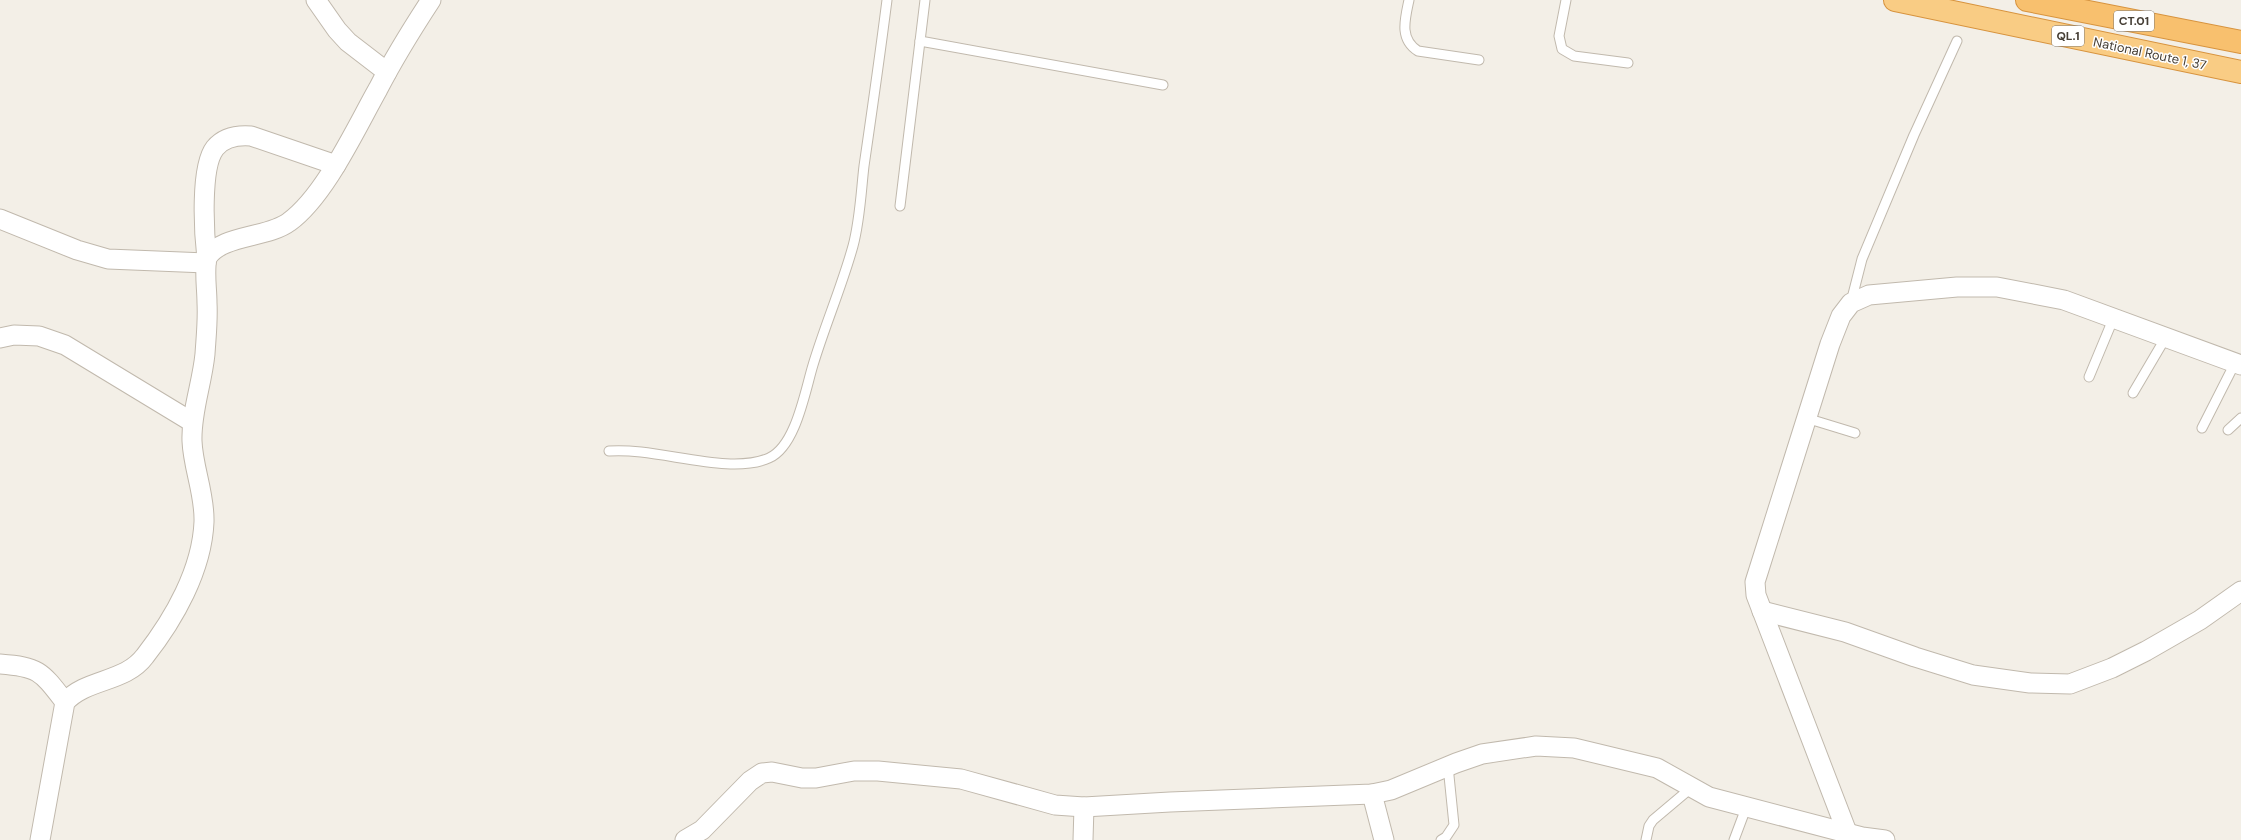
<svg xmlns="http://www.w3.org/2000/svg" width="2241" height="840" viewBox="0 0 2241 840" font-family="'DM Sans',sans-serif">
<rect width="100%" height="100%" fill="#f3efe7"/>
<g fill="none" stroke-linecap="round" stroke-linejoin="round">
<g stroke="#c1b9ad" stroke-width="11">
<g id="service">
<path d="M1409 0C1405 19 1399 39 1418 51L1479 60"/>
<path d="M1566 0 1559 36 1562 49 1574 56 1628 63"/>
<path d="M920 41 1163 85"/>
<path d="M900 206 925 0"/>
<path d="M1851 302 1862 259 1914 135 1957 41"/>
<path d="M2089 377 2114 317"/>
<path d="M2133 393 2166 337"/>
<path d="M1806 418 1855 433"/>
<path d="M2202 428 2235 363"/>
<path d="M2228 430 2241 418"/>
<path d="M609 451C657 447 728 476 769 458 796 446 805 391 813 365 825 325 842 286 853 246 860 220 861 192 864 166 872 111 880 55 887 0"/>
<path d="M1441 840 1446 837 1454 825 1448 766"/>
<path d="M1646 840 1649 826 1653 820 1691 788"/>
<path d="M1734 840 1746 808"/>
</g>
</g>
<g stroke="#c1b9ad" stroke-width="21">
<g id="minor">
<path d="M316 0 337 30 348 42 387 72"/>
<path d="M0 219 77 250 108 259 206 263"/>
<path d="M207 258C204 234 200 167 215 148 224 137 238 135 251 136L336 165"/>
<path d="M0 338 14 335 39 336 65 345 192 422"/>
<path d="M1762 611 1845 632 1915 657 1973 675 2030 683 2070 684 2112 668 2146 651 2200 620 2241 591"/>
<path d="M0 664C39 667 41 671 65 702"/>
<path d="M1372 794 1384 840"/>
<path d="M40 840 65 702C87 678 125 683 145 656 174 619 202 570 204 522 205 494 193 468 192 441 191 412 202 384 205 354 206 338 208 320 207 303 207 288 204 272 207 258 220 235 268 238 289 222 325 196 356 128 378 89 394 58 412 29 431 0"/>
<path d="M685 840 702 830 750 781 762 773 772 772 802 778H816L854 771H878L961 779 1055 805 1084 807 1170 802 1372 794 1391 790 1456 763 1482 754 1536 746 1574 748 1657 768 1709 797 1862 837 1885 840"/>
<path d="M1083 840 1084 807"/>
<path d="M1850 840 1756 595 1755 582 1830 344 1841 316 1851 303 1869 295 1957 287H1997L2064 300 2241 365"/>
</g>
</g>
<g stroke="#d7933e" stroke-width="24">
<path id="trunk" d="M1895 0 2241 72"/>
</g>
<g stroke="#d7933e" stroke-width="24">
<path id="motorway" d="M2027 0 2241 42"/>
</g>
<use href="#service" stroke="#fff" stroke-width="9"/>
<use href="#minor" stroke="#fff" stroke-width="19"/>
<use href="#trunk" stroke="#f9cc84" stroke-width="22"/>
<use href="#motorway" stroke="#f8c06e" stroke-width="22"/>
</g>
<g text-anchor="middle" stroke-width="3" stroke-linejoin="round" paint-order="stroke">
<g fill="#fff" stroke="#7e7972" stroke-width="1">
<rect x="2114" y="11" width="40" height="20" rx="3"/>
<rect x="2052" y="26" width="32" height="20" rx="3"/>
</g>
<g font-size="12" font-weight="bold" fill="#463f36">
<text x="2134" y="25">CT.01</text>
<text x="2068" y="40">QL.1</text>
</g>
<g font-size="13" fill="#463f36" stroke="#fff">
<text transform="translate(2150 53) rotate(12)" y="5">National Route 1, 37</text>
</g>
</g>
</svg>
